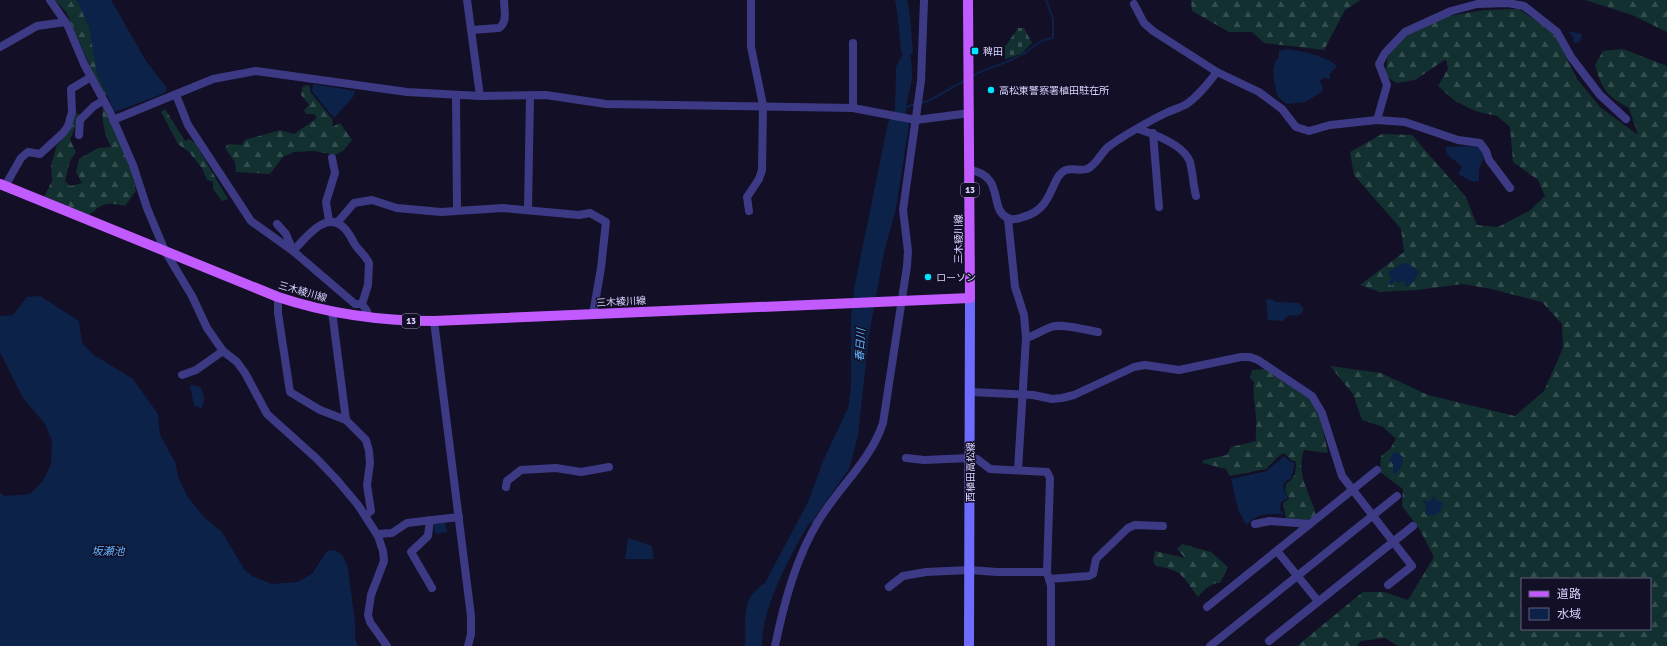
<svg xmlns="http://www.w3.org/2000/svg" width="1667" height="646" viewBox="0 0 1667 646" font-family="Signika,'Noto Sans JP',sans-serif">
<defs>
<pattern id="forest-firs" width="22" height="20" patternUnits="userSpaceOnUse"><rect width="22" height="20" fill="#12302f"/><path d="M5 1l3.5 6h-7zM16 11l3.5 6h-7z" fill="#344d4e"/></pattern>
<pattern id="cemetery-stones" width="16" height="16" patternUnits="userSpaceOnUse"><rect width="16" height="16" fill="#12302f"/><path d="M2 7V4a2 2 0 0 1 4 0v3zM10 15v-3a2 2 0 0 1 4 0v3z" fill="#344d4e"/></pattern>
</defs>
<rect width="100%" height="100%" fill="#130f26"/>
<g fill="url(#forest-firs)" fill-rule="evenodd">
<path d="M55 0H85L109 96 102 93 66 12Z"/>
<path d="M1191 0H1361L1345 10 1324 50 1264 43 1252 32H1229L1192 11Z"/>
<path d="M1585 0H1667V32L1632 15Z"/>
<path d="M1519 9 1554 33 1577 79 1600 107 1638 135 1629 108C1607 96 1602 90 1595 65L1603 51 1623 49 1667 66V646H1398L1385 638 1361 641 1357 646H1298V645L1363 592H1384L1408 600 1434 557 1420 530 1402 506 1403 489 1380 472 1381 456 1390 449 1396 439 1383 427 1362 420 1353 394 1330 366 1381 373 1428 395 1515 416 1544 391 1563 348 1562 324 1542 302 1491 289 1463 284 1417 290 1380 292 1360 285 1404 252 1401 229 1354 175 1350 152 1382 134 1412 135 1466 197 1477 225 1498 227 1529 211 1545 196 1538 180 1513 162 1510 127 1497 116 1475 111 1455 101 1438 86 1448 69 1446 59 1415 80 1396 83 1385 75 1388 56 1408 34 1442 17 1485 10ZM1522 579H1650V629H1522Z"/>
<path d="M309 85 311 93 333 120 332 127 340 123 352 140 343 151 335 155 314 151 294 152 283 157 270 174 236 172 235 162 225 148 228 144 242 145 245 140 280 130 294 134 317 118 314 114H306L304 110 309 105 301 95 303 86Z"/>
<path d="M103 107C118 135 130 159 136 191L125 206C106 201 101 204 87 217L44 197 52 181 51 165 57 145 66 135 74 112 80 115 70 140 76 152 70 161 65 181 70 186 82 183 76 172 79 159 98 148 111 147C105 135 101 121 103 107Z"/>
<path d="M165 109 185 141 189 139 195 143 228 199 222 201 213 189V182L207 180 202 168 189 152 178 144 161 112Z"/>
<path d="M1266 369C1279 378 1307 391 1314 404 1321 417 1325 439 1328 453L1304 450C1295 474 1310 492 1316 515L1306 521 1286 519 1283 503 1289 499 1285 491 1286 484C1295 478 1296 473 1296 462L1291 460 1284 453 1279 456 1266 469 1230 476 1226 469 1202 463 1204 460 1227 455 1231 447 1256 441C1255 434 1257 428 1256 421 1256 407 1252 395 1254 382L1250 378 1252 370Z"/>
<path d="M1182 544 1211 552 1228 567 1220 583C1211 582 1203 591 1198 597 1183 577 1183 570 1156 566L1153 561 1155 551 1185 558 1177 549Z"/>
</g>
<path fill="url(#cemetery-stones)" d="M1018 28H1024L1032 43 1021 54 1005 59V47Z"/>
<g fill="#0c2248">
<path d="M77 0H111L146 61 167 88 165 93 115 112 97 74 89 27Z"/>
<path d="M906 31C908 44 912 58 912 72 913 91 901 102 909 125L896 209 884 252 869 335 858 436 849 469 815 517 816 518 813 523 810 522C791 554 761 609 762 646H745C747 620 739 599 765 583L808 502 823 461 848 408 851 387V317L854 289 888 123 895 109 896 67 903 53Z"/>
<path d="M1568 31 1582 34 1580 42 1574 43 1573 37Z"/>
<path d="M1287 49C1299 50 1329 57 1337 66L1330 74V79L1323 78 1320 81 1323 87 1322 92 1305 102 1287 104 1278 97C1275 86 1269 66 1279 57V51Z"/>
<path d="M313 84 355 91 353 97 334 118 312 91Z"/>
<path d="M1476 146 1483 152V160L1479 169V181L1473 182 1458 174 1462 167C1456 159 1445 158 1446 147Z"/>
<path d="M1404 263H1408L1419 272 1412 283 1407 287 1404 280 1398 283 1394 281 1392 286 1389 284 1391 278 1388 272Z"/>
<path d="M40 296 79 321 82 343 94 355 133 379 158 414 160 435 175 462 179 479 187 496 204 517 222 532 244 569 252 576 272 584 297 582 312 574 327 551 335 550 343 556 348 568 355 623V639L358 646H0V493L5 496 30 494 43 481 51 464 52 441 45 424 23 398 0 352V315L2 316 13 315 27 297Z"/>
<path d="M1270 299 1276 302 1299 303 1304 309 1301 314 1296 316 1291 315 1286 317 1283 321 1268 320 1266 300Z"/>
<path d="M190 385 199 386C205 394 205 399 202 408L194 406Z"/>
<path d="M1394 452H1397L1403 457 1402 466 1395 474 1393 473V464L1389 460Z"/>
<path d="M1284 456 1291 462 1295 463 1291 479 1287 480 1283 485 1285 493 1288 498 1281 502 1280 510 1284 514C1272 514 1256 513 1248 524L1245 523 1238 509 1231 479 1267 471Z"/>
<path d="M1433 497 1436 498 1437 501 1443 502 1441 510 1434 516 1427 515 1425 513 1426 505 1422 501H1430Z"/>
<path d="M445 522 447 532 435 534 434 524Z"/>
<path d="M628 538 652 546 654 559H625Z"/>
</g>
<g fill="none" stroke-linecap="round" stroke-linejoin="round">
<g stroke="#0c2248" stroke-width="2">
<path d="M972 76C987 68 1005 64 1021 55 1035 48 1034 41 1053 38V19L1046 0"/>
<path d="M920 103 928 101 966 80"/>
<path d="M905 107 916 104"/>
</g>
<path stroke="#0c2248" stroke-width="12" d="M901 0C905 17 905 33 907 50"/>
<g stroke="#3d3a85" stroke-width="8">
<path d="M50 0 68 26 84 64 110 112 133 165 147 208 165 251 192 296 207 328 223 351 237 362 245 373 267 414 316 458 337 480 358 505 378 536 383 551 384 561 371 595 368 615 370 622 387 646"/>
<path d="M467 0 480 96"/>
<path d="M1134 4 1144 23 1153 31 1217 72 1259 92 1282 109 1296 127 1309 131 1330 125 1377 120 1405 122 1458 140 1480 143 1486 151 1489 160 1510 188"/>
<path d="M471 30 499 28C508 22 504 10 504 0"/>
<path d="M0 47 37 26 65 22"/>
<path d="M176 95 188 125 251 221 293 251C304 240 325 211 342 226 349 231 351 239 356 246 360 252 366 256 369 263L368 285 362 304 367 311 368 318"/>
<path d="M456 95 457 210"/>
<path d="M853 108V43"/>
<path d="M113 120 213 79 256 71 407 92 480 96 546 95 606 104 853 108 916 120 970 113"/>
<path d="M1377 120 1387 85 1379 64 1385 53 1405 32 1451 11 1477 4 1508 3 1524 6 1557 32 1571 57 1600 95 1626 119"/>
<path d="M1138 129C1154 134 1184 145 1190 162 1193 173 1193 185 1196 196"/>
<path d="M1153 133 1159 207"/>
<path d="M79 135 80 120 94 106 103 101"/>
<path d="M970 170C1006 176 988 210 1008 218 1012 220 1018 219 1023 217 1055 209 1050 176 1066 170 1072 168 1080 171 1087 169 1096 165 1101 153 1108 147 1121 137 1151 120 1166 113 1172 110 1179 108 1185 105 1198 97 1208 83 1217 72"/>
<path d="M5 186 21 158 28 152 40 154 63 133 68 126 72 112 71 89 91 77"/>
<path d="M528 209 530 96"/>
<path d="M749 211 747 197 759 179 762 170 763 105 751 47V0"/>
<path d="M1008 219 1015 287 1024 315 1026 338 1018 470"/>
<path d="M329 221 326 202 335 173 332 158"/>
<path d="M337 223 354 203 372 200 397 208 441 212 503 208 579 215 590 213 606 222 601 268 593 314"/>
<path d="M277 224 286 234 293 251 355 304H362"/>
<path d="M278 297V313L290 392 320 410 346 420"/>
<path d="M332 311 346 420 366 440 369 451 370 463 367 485 371 511 365 515"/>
<path d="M434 321 471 616V634L468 646"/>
<path d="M1026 338C1037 335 1042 330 1051 327 1062 323 1086 330 1098 332"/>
<path d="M182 375 196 370 223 351"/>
<path d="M970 392 1033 395 1052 399 1062 398 1074 395 1134 367 1145 365 1179 370 1241 357H1250L1258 360 1312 396 1322 413 1342 476 1412 566 1388 585"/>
<path d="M906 458 924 460 970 458 977 459 990 469 1047 472 1050 478 1047 572 1051 586V646"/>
<path d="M506 487 507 481 521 470 556 468 581 472 609 467"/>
<path d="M430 520 428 536 411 552 432 588"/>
<path d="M1255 524 1270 521 1310 524"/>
<path d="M377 534 392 533 407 523 459 517"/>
<path d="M1277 551 1318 601"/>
<path d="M1049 579 1089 576 1093 574 1096 559 1128 528 1135 525 1163 526"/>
<path d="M889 587 903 576 926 572 969 570 997 572H1047"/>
<path d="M1207 607 1377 470"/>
<path d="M1269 641 1413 526"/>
<path d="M775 646C784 603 796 557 819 520 839 487 871 460 883 423L907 266 908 251 903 210 921 81 924 0"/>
<path d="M1210 646 1397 496"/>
</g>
<path stroke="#6f6bff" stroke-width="10" d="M969 646 970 298"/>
<path stroke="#c25bff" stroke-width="10" d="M0 184 278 297C329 314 381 321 434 321L970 298 968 0"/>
</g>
<g fill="#00e5ff" stroke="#130f26" stroke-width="1.5">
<rect x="971" y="47" width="8" height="8" rx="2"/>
<circle cx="991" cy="90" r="4"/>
<circle cx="928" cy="277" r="4"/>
</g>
<g text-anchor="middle" stroke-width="3" stroke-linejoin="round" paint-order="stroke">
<g fill="#130f26" stroke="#9e99be" stroke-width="1">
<rect x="961" y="183" width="18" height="14" rx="3"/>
<rect x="402" y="314" width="18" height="14" rx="3"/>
</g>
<g font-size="9" font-weight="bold" fill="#d9d4ff">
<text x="970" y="193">13</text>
<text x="411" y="324">13</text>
</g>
<g font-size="10" fill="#d9d4ff" stroke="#130f26" text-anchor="start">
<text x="983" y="55">稗田</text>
<text x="999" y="94">高松東警察署植田駐在所</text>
<text x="936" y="281">ローソン</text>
</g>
<g font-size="10" fill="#d9d4ff" stroke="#130f26">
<text transform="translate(958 239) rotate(-90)" y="4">三木綾川線</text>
<text transform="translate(303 291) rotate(16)" y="4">三木綾川線</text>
<text transform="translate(621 301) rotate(-3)" y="4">三木綾川線</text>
<text transform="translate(970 472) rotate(-90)" y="4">西植田高松線</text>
</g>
<g font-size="11" font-style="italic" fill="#62b6ff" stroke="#130f26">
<text transform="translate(860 345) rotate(-87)" y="4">春日川</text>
<text x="108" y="555">坂瀬池</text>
</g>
</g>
<rect x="1521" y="578" width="130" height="52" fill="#130f26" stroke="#625e7d"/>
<rect x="1529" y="591" width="20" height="6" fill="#c25bff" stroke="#625e7d"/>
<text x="1557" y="598" font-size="12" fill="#d9d4ff">道路</text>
<rect x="1529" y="608" width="20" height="12" fill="#0c2248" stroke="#625e7d"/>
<text x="1557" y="618" font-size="12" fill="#d9d4ff">水域</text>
</svg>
